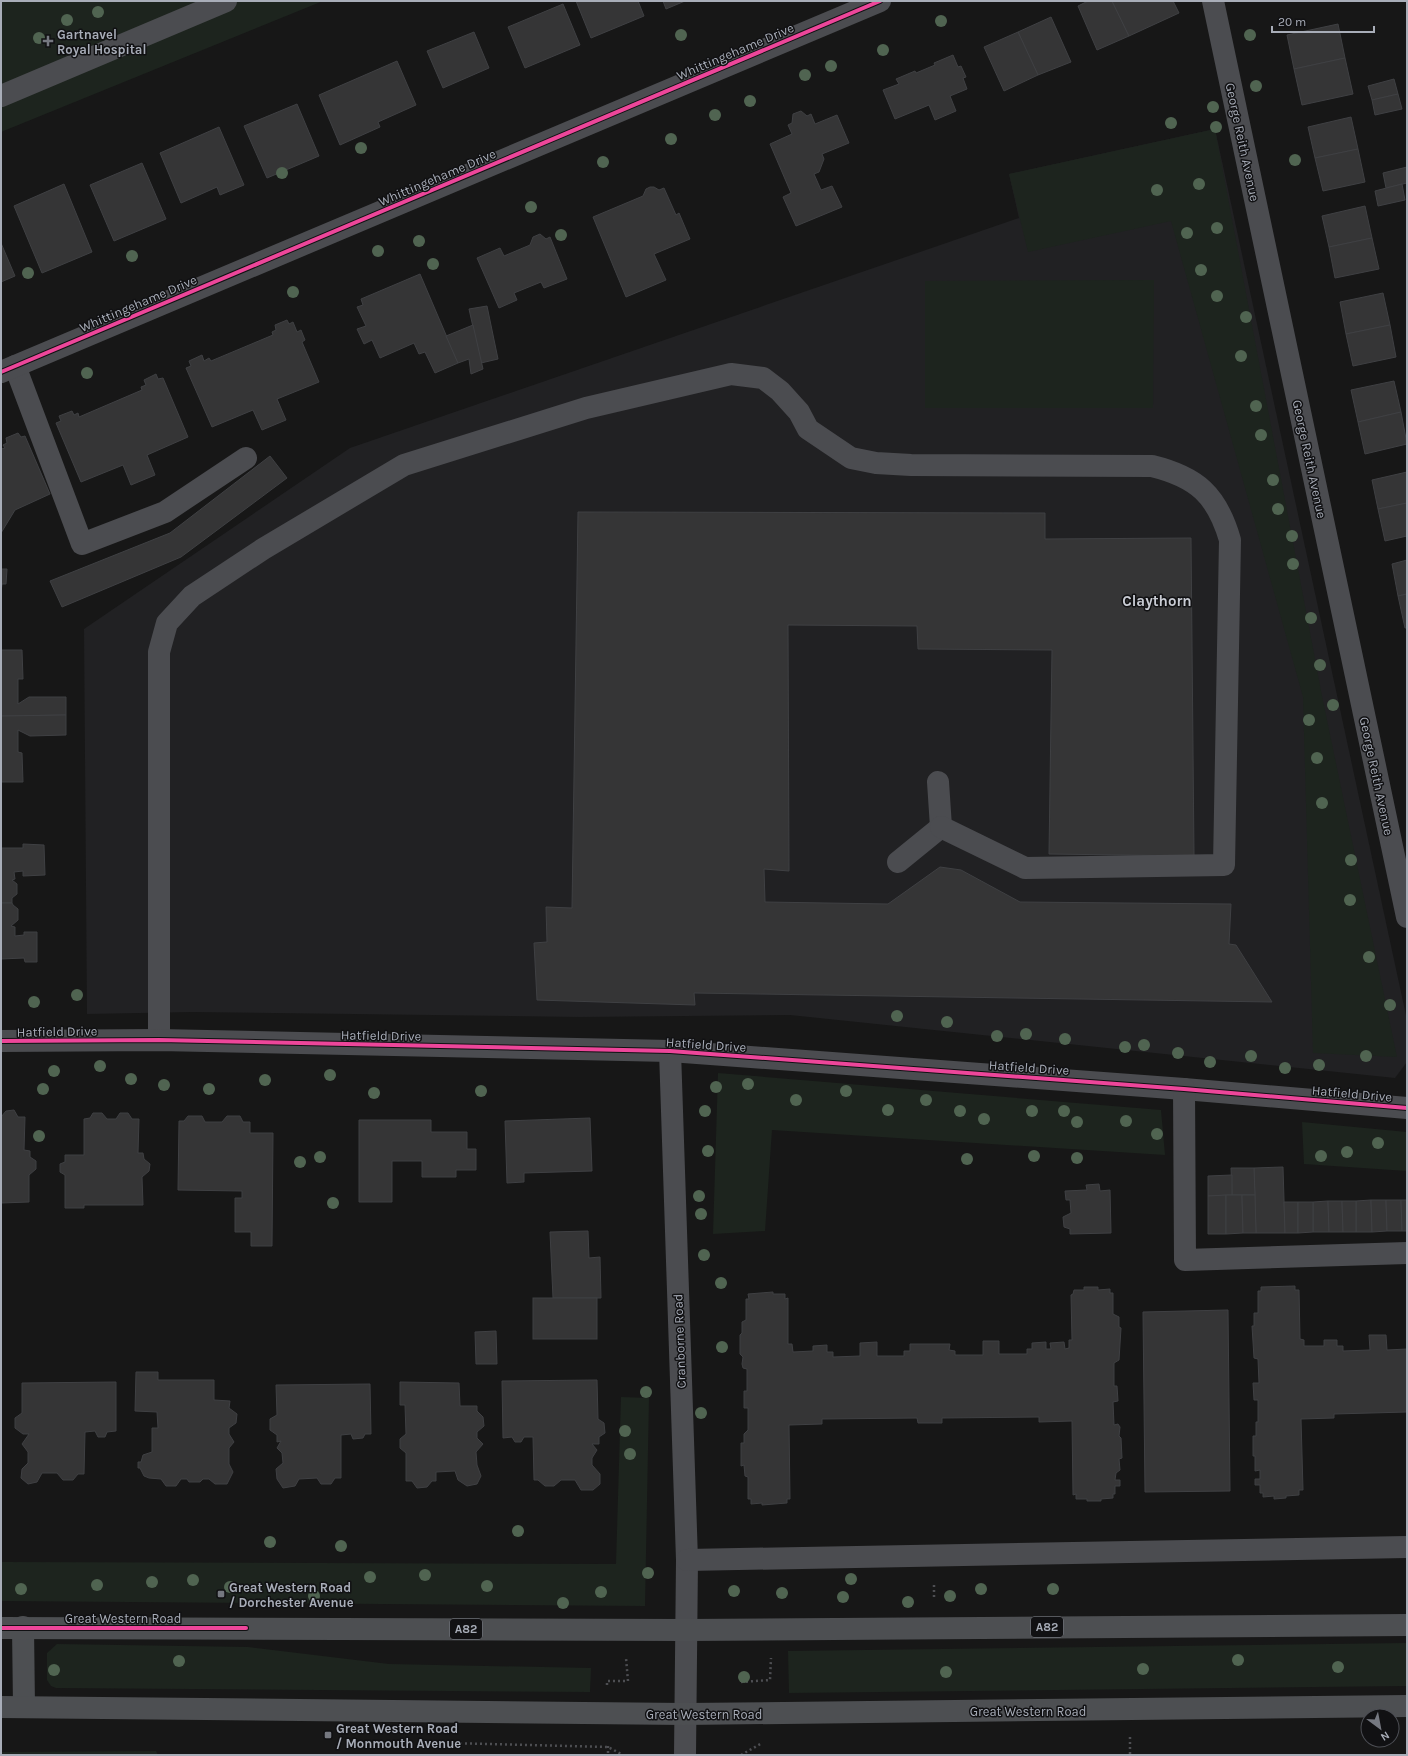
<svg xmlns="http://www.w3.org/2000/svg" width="1408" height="1756" viewBox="0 0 1408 1756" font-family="Karla,sans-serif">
<rect width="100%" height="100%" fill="#171717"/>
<path fill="#212123" d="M1215 129 1407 1020V1062L1395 1078 790 1015 580 1017 192 1012 87 1014 84 629 350 448 1019 218 1009 174Z"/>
<g fill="#1d241e">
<path d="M1 1H323L1 132Z"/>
<path d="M1215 129 1322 696 1397 1057 1313 1053 1303 697 1171 221 1028 252 1009 174Z"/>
<path d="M1154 280 1153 408H925V281Z"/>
<path d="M718 1073 1161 1110 1165 1155 772 1130 765 1231 713 1234Z"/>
<path d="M1302 1122 1407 1132V1171L1304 1164Z"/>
<path d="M621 1397 649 1398 645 1606 1 1601V1562L616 1564Z"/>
<path d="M1407 1643V1686L789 1693 788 1651Z"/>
<path d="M57 1644 248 1647 389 1664 591 1668 590 1692 56 1688 51 1686 47 1680V1653Z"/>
<path d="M156 1751 158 1755H1V1752Z"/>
</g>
<g fill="#353536" stroke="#3f4043">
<path d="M576 1H638L644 16 591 38Z"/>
<path d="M663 1H685L666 9Z"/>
<path d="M1088 1H1112L1129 36 1097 50 1078 6Z"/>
<path d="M1112 1H1173L1179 13 1129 36Z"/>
<path d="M563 4 580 45 525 68 508 27Z"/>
<path d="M1051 17 1071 62 1038 75 1018 32Z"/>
<path d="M1338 24 1345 58 1294 69 1287 35Z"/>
<path d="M474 32 489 68 443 88 427 51Z"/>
<path d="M1018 32 1038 75 1004 91 984 47Z"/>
<path d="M953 55 958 67 961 66 966 77 963 78 967 89 950 96 956 111 935 120 929 105 895 119 883 90 899 84 896 79 915 71 916 73 935 65 934 63Z"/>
<path d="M1345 58 1353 94 1302 105 1294 69Z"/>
<path d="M397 61 416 105 378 122 380 127 340 145 319 95Z"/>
<path d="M1394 79 1398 94 1372 100 1368 86Z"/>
<path d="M1398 94 1402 109 1375 115 1372 100Z"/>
<path d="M297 104 319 156 267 178 244 126Z"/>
<path d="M801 111 807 116 811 114 815 124 837 115 849 143 822 154 824 159 819 172 814 174 821 190 832 186 842 207 796 226 783 197 791 193 770 144 792 134 788 125 792 123 793 114Z"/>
<path d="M1351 117 1358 149 1315 158 1308 127Z"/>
<path d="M219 127 244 185 220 195 217 187 181 203 160 153Z"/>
<path d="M1358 149 1365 182 1323 191 1315 158Z"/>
<path d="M142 163 166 219 114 241 90 185Z"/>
<path d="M1407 167V183L1386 188 1383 173Z"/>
<path d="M64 184 92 252 42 273 14 206Z"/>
<path d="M1402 184 1405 200 1378 206 1375 191Z"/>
<path d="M650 187H654L659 190 664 188 676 215 679 213 690 239 654 254 666 280 626 297 593 217 643 196 646 189Z"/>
<path d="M1365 206 1372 238 1329 247 1322 216Z"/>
<path d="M540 234 546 239 550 237 567 279 544 288 541 282 514 293 517 300 499 308 477 258 500 248 504 256 530 245 533 237Z"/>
<path d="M1372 238 1379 269 1335 278 1329 247Z"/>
<path d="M1 243 15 276 1 282Z"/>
<path d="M420 274 458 363 435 373 425 352 419 354 414 343 380 358 372 340 364 344 357 329 366 326 357 307 363 305 361 299Z"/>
<path d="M1383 293 1390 325 1346 334 1340 302Z"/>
<path d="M487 306 498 359 481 363 469 309Z"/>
<path d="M287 320 289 324 293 322 297 332 301 330 305 340 302 342 319 382 277 399 286 420 262 430 253 410 212 427 186 368 191 366 189 361 202 355 204 361 209 358 211 361 273 335 272 332 276 330 275 325Z"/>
<path d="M473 325 483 369 471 374 469 359 458 363 446 336Z"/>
<path d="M1390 325 1396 357 1353 366 1346 334Z"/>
<path d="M156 374 158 379 163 378 188 437 147 455 155 475 131 485 123 465 81 482 56 423 61 421 59 416 72 411 74 415 78 413 79 417 142 390 141 387 146 385 144 380Z"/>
<path d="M1394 381 1401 412 1358 422 1351 390Z"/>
<path d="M1401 412 1407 444 1365 454 1358 422Z"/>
<path d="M18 433 21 437 25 436 50 494 15 510 1 533V569H7L6 584H2L1 592V449L5 448 3 445 7 443 6 438Z"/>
<path d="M270 456 287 478 181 557 62 607 50 581 170 533Z"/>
<path d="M1407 472V503L1378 509 1372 480Z"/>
<path d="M1407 503V536L1385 541 1378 509Z"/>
<path d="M578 512 1045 513V539L1191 538 1194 856 1049 854 1052 650 918 649 917 626 788 625 789 871 764 869 765 902 888 904 940 867 961 870 1020 902 1231 904 1229 944 1236 945 1272 1002 694 993 695 1005 537 1000 534 943 547 942 546 907 572 908Z"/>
<path d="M1407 560V594L1398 596 1392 564Z"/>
<path d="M1407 594V628H1405L1398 596Z"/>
<path d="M1 650H22L23 679H18V704L29 697H66V715L1 716Z"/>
<path d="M66 715V735L30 736 18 730V752L22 753 23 782H1V716Z"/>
<path d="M23 844 44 845 45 875 23 876V871L14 872 15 879 12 880 17 884V894L12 898V903H1V848H23Z"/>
<path d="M1 903H12L13 905 18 909V920L11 926 15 927V936L24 935V932H37V962H25L24 958 1 959Z"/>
<path d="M14 1110 18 1117H25L24 1150 30 1151V1157L36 1161V1169L29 1175V1202L1 1203V1117L6 1111Z"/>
<path d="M93 1113H102L107 1119H116L120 1113H128L132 1119H139L138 1153H143L144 1159 150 1164 149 1171 142 1177 143 1205H84V1208H65V1175L60 1172V1164L65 1162V1155H84V1119L90 1118Z"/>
<path d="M188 1116H202L205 1122H222L227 1116H240L243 1122H250V1133H273L272 1246H251V1232H235V1198H242V1191L178 1190 179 1121H184Z"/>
<path d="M590 1118 592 1171 524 1173V1182L507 1183 505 1121Z"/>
<path d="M359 1120H431V1132H467V1149H476V1170H456V1177H422V1161H392V1202H359Z"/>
<path d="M1283 1167 1285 1233H1256L1254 1168Z"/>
<path d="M1231 1168H1254L1255 1195H1232Z"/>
<path d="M1232 1175V1195L1208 1196V1176Z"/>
<path d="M1099 1184 1100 1191 1110 1190 1111 1233 1070 1234V1229L1064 1227 1063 1217 1071 1213 1070 1200H1066L1065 1191 1087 1190 1086 1185Z"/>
<path d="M1226 1195V1234H1208V1196Z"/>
<path d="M1226 1195H1242L1243 1233 1226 1234Z"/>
<path d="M1242 1195H1255L1256 1233H1243Z"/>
<path d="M1371 1200 1372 1232H1356V1201Z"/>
<path d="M1371 1200H1386L1387 1231 1372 1232Z"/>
<path d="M1386 1200H1401L1402 1231H1387Z"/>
<path d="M1401 1200H1407V1231H1402Z"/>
<path d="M1328 1201 1329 1232H1313V1202Z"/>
<path d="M1328 1201H1342L1343 1232H1329Z"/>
<path d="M1342 1201H1356V1232H1343Z"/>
<path d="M1284 1202H1298V1233H1285Z"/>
<path d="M1298 1202H1313V1232L1298 1233Z"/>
<path d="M588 1231 589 1258 600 1257 601 1298H553L550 1232Z"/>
<path d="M1295 1286V1290H1299L1300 1339 1304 1340V1346H1324V1340H1337V1346H1343V1351L1370 1350 1369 1335H1386L1387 1350 1407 1349V1412L1334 1414V1418L1301 1419 1303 1490H1299V1495L1286 1496V1498L1274 1499V1496L1263 1497V1493H1260V1485H1255V1479H1260V1470L1255 1471V1456H1253V1436H1256V1422H1258V1400H1254L1253 1383H1259L1258 1359 1254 1358 1252 1326H1254V1313H1258V1291H1261V1287Z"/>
<path d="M1084 1287H1098V1290L1110 1289V1293H1113V1314L1119 1317V1327L1121 1328 1119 1360 1114 1363V1386H1117L1118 1401 1113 1402 1114 1425 1118 1424 1120 1427 1119 1436 1121 1438 1122 1458 1119 1459 1120 1470 1116 1473 1115 1480H1120V1486H1115V1494H1113V1498L1101 1499V1501H1087V1499H1076V1494L1073 1495 1072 1421 1039 1422V1417L942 1418V1423H918L917 1418 822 1419V1424L789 1425 790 1499H787V1503L762 1505V1503L751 1504V1499H748V1477L745 1476 744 1465 741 1466V1443H744V1434L748 1430V1408H744V1391H747V1369L743 1368 742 1364 743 1357 740 1354V1335L742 1333V1322L746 1320V1299H749L748 1294 773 1292V1294H785V1299L788 1298V1344H792L793 1352 813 1351V1346L827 1345V1352H833V1357L860 1356V1343L877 1342V1356H904V1351H910V1344H950L949 1350 955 1351V1355H983V1341H999V1354H1027V1349H1032V1343L1046 1342V1349H1051L1050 1343 1064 1342 1065 1349 1069 1348V1340H1072L1071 1295 1073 1294 1074 1290H1084Z"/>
<rect x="533" y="1298" width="64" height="41"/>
<path d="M1228 1310 1230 1491 1145 1492 1143 1312Z"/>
<path d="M496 1331 497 1364H476L475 1332Z"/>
<path d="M136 1372H158V1380H214V1400L230 1401 229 1408 237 1414 236 1423 229 1428V1434L234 1442 229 1448V1464L233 1472 227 1484H215L209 1479H203L200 1482H189L187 1479H181L176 1486H166L161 1479 149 1478 144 1476 140 1468H138V1462H141L143 1455 152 1452V1428H158L157 1412 135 1411Z"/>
<path d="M597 1380 598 1419 604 1423 605 1433 599 1437V1444H592L597 1450 592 1458V1465L600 1474V1484L593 1490H581L575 1480H561L554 1486H545L538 1480H534L533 1437H524L521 1442H515L512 1437 503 1438 502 1381Z"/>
<path d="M116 1382V1431L107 1432 105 1437H98L95 1431 85 1432 84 1474H78L73 1480H63L57 1473H42L37 1482 28 1484 21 1478 22 1469 28 1463V1452L22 1444 29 1434H23L15 1428V1418L22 1413V1383Z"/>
<path d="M400 1382 459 1383 460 1406H477V1411L483 1417 484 1426 477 1432V1438L483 1444 476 1452 477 1465 481 1476 477 1484 467 1486 458 1480 455 1471 436 1472V1481H432L427 1487 417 1488 412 1481H406V1453L400 1448V1439L406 1434 405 1405H400Z"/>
<path d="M370 1384 371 1434H365L363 1438 353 1439 351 1434 341 1435V1478H335L331 1484H321L317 1478 299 1479 295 1486 283 1488 277 1479 276 1469 283 1463 282 1453 277 1448 281 1441 277 1442V1435L270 1430V1419L277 1415 276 1385Z"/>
</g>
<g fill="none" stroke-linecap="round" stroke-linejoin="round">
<g stroke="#4d4e52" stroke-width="2.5" stroke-dasharray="2 3" stroke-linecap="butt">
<path d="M934 1585V1600"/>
<path d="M741 1682 770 1680 771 1658"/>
<path d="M607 1685V1681H628L626 1658"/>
<path d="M1130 1737V1755"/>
<path d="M450 1743 608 1747 623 1755"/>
<path d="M608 1746V1755"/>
<path d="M741 1755 762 1743"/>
</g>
<g stroke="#4b4c50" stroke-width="22">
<path d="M1213 1 1407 917"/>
<path d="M1 96 226 1"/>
<path d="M15 366 82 544 165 512 246 458"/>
<path d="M1 372 880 1"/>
<path d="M938 782 941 827"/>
<path d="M898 862 941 827"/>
<path d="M159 1040V652L167 623 192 596 263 549 404 465 586 408 731 374 763 378 780 391 799 412 808 429 851 458 876 463 911 465 1152 466C1197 477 1217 495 1230 540L1224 865 1025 868 941 827"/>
<path d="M1 1041 159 1040 670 1051 1184 1089 1407 1108"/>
<path d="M670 1051 687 1560 685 1755"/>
<path d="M1184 1089 1185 1260 1407 1253"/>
<path d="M687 1560 1407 1547"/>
</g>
<g stroke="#4d4f52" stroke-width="22">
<path d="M23 1627 24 1707"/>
<path d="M1 1628 687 1630 1407 1625"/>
<path d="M1 1707 685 1714 1407 1706"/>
</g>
<g stroke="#111113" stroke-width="6">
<g id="cycleway">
<path d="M1 372 880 1"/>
<path d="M1 1041 159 1040 670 1051 1184 1089 1407 1108"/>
<path d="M1 1628H246"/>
</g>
</g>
<use href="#cycleway" stroke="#ed469a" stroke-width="4"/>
</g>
<g fill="#506451">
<circle cx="98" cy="12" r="6"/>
<circle cx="67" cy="20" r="6"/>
<circle cx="941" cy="21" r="6"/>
<circle cx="681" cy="35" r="6"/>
<circle cx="1250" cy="35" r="6"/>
<circle cx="39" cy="38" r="6"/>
<circle cx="883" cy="50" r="6"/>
<circle cx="831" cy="66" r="6"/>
<circle cx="805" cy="75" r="6"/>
<circle cx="1256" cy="86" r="6"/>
<circle cx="750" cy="101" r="6"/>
<circle cx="1213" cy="107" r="6"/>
<circle cx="715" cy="115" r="6"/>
<circle cx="1171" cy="123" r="6"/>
<circle cx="1216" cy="127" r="6"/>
<circle cx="671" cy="139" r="6"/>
<circle cx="361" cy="148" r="6"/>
<circle cx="1295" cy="160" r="6"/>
<circle cx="603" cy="162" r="6"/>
<circle cx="282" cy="173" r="6"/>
<circle cx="1199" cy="184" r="6"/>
<circle cx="1157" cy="190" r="6"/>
<circle cx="531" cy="207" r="6"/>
<circle cx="1217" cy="228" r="6"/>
<circle cx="1187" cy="233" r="6"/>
<circle cx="561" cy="235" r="6"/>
<circle cx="419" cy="241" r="6"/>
<circle cx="378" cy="251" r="6"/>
<circle cx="132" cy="256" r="6"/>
<circle cx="433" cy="264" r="6"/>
<circle cx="1201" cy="270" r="6"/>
<circle cx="28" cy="273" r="6"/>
<circle cx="293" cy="292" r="6"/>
<circle cx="1217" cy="296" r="6"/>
<circle cx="1246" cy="317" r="6"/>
<circle cx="1241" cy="356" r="6"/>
<circle cx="87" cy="373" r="6"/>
<circle cx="1256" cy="406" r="6"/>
<circle cx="1261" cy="435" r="6"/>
<circle cx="1273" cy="480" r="6"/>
<circle cx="1278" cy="509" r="6"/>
<circle cx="1292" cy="536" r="6"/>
<circle cx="1293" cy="564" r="6"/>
<circle cx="1311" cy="618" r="6"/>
<circle cx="1320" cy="665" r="6"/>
<circle cx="1333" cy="705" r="6"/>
<circle cx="1309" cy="720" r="6"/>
<circle cx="1317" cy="758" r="6"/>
<circle cx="1322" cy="803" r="6"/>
<circle cx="1351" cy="860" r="6"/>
<circle cx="1350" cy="900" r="6"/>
<circle cx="1369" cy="957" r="6"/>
<circle cx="77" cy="995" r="6"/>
<circle cx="34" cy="1002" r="6"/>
<circle cx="1390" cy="1005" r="6"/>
<circle cx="897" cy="1016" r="6"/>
<circle cx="947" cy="1022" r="6"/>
<circle cx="1026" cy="1034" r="6"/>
<circle cx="997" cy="1036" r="6"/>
<circle cx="1065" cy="1039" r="6"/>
<circle cx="1144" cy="1045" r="6"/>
<circle cx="1125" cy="1047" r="6"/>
<circle cx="1178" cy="1053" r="6"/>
<circle cx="1251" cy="1056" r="6"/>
<circle cx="1366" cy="1056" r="6"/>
<circle cx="1210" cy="1062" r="6"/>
<circle cx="1319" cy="1065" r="6"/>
<circle cx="100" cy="1066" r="6"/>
<circle cx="1285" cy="1068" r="6"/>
<circle cx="54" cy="1071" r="6"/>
<circle cx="330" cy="1075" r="6"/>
<circle cx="131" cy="1079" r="6"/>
<circle cx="265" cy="1080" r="6"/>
<circle cx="748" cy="1084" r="6"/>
<circle cx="164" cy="1085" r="6"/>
<circle cx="716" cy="1087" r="6"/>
<circle cx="43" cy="1089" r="6"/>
<circle cx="209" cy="1089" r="6"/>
<circle cx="481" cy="1091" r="6"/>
<circle cx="846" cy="1091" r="6"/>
<circle cx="374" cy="1093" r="6"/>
<circle cx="796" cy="1100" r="6"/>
<circle cx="926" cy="1100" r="6"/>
<circle cx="888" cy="1110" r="6"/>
<circle cx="705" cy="1111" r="6"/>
<circle cx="960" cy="1111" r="6"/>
<circle cx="1032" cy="1111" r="6"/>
<circle cx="1064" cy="1111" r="6"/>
<circle cx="984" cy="1119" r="6"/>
<circle cx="1126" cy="1121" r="6"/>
<circle cx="1077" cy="1122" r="6"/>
<circle cx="1157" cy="1134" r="6"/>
<circle cx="39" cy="1136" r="6"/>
<circle cx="1378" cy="1143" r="6"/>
<circle cx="708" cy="1151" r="6"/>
<circle cx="1347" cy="1152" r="6"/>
<circle cx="1034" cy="1156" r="6"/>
<circle cx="1321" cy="1156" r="6"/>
<circle cx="320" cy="1157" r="6"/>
<circle cx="1077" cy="1158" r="6"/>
<circle cx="967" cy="1159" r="6"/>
<circle cx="300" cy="1162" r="6"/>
<circle cx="699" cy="1196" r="6"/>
<circle cx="333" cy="1203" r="6"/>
<circle cx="701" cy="1214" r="6"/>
<circle cx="704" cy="1255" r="6"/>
<circle cx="721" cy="1283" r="6"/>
<circle cx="722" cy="1347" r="6"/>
<circle cx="646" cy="1392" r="6"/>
<circle cx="701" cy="1413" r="6"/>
<circle cx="625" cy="1431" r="6"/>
<circle cx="630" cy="1454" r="6"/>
<circle cx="518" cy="1531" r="6"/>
<circle cx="270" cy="1542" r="6"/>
<circle cx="341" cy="1546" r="6"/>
<circle cx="648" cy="1573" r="6"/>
<circle cx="425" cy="1575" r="6"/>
<circle cx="370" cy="1577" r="6"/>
<circle cx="851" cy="1579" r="6"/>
<circle cx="193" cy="1580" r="6"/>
<circle cx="152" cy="1582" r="6"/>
<circle cx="97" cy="1585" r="6"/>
<circle cx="487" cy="1586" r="6"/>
<circle cx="230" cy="1587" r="6"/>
<circle cx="21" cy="1589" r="6"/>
<circle cx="981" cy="1589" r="6"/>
<circle cx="1053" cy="1589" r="6"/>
<circle cx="734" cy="1591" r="6"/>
<circle cx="601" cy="1592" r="6"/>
<circle cx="782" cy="1593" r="6"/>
<circle cx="314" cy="1596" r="6"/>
<circle cx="950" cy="1596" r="6"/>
<circle cx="843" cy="1597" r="6"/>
<circle cx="908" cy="1602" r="6"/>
<circle cx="563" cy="1603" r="6"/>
<circle cx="1238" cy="1660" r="6"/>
<circle cx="179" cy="1661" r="6"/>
<circle cx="1338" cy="1667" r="6"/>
<circle cx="1143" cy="1669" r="6"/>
<circle cx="54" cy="1670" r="6"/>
<circle cx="946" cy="1672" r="6"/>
<circle cx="744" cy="1677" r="6"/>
</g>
<g fill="#757880" stroke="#111113" stroke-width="1.5">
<path d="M46 35h4v4h4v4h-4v4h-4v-4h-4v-4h4z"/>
<rect x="217" y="1590" width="8" height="8" rx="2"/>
<rect x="324" y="1731" width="8" height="8" rx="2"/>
</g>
<g text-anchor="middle" stroke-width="3" stroke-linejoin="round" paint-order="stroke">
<g fill="#111113" stroke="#7b7e86" stroke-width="1">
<rect x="1031" y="1617" width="32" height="20" rx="3"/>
<rect x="450" y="1619" width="32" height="20" rx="3"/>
</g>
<g font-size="12" font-weight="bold" fill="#a8adb8">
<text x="1047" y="1631">A82</text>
<text x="466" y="1633">A82</text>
</g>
<g font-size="13" font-weight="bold" fill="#a8adb8" stroke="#111113" text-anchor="start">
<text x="57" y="39">Gartnavel<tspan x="57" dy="15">Royal Hospital</tspan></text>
<text x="229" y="1592">Great Western Road<tspan x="229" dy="15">/ Dorchester Avenue</tspan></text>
<text x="336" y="1733">Great Western Road<tspan x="336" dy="15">/ Monmouth Avenue</tspan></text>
</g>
<g font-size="13" fill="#a8adb8" stroke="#111113">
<text transform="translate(735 51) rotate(-23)" y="5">Whittingehame Drive</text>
<text transform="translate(1243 142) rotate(78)" y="5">George Reith Avenue</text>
<text transform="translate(437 177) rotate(-23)" y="5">Whittingehame Drive</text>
<text transform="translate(138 303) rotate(-23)" y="5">Whittingehame Drive</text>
<text transform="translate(1310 459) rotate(78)" y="5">George Reith Avenue</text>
<text transform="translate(1377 776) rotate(78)" y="5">George Reith Avenue</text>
<text transform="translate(57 1031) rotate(-1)" y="5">Hatfield Drive</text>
<text transform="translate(381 1035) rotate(1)" y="5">Hatfield Drive</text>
<text transform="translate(706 1044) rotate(4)" y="5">Hatfield Drive</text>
<text transform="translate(1029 1067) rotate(4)" y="5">Hatfield Drive</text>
<text transform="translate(1352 1093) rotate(5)" y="5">Hatfield Drive</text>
<text transform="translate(679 1341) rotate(-92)" y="5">Cranborne Road</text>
<text x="123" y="1623">Great Western Road</text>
<text x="1028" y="1716">Great Western Road</text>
<text x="704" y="1719">Great Western Road</text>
</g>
<g font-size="15" font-weight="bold" fill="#c9ccd4" stroke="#111113">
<text x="1157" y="606">Claythorn</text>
</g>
</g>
<rect width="1408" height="1756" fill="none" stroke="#a8adb8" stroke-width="4"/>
<g transform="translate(1380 1728) rotate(148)"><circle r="19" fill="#111113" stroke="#4d4f55"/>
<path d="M0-3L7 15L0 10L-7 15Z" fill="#757880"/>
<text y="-6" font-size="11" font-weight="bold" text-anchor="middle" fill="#a8adb8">N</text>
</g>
<path d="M1272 26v6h102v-6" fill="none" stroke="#a8adb8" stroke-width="2"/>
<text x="1278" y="26" font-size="12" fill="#a8adb8" stroke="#111113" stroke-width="3" paint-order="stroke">20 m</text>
</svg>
